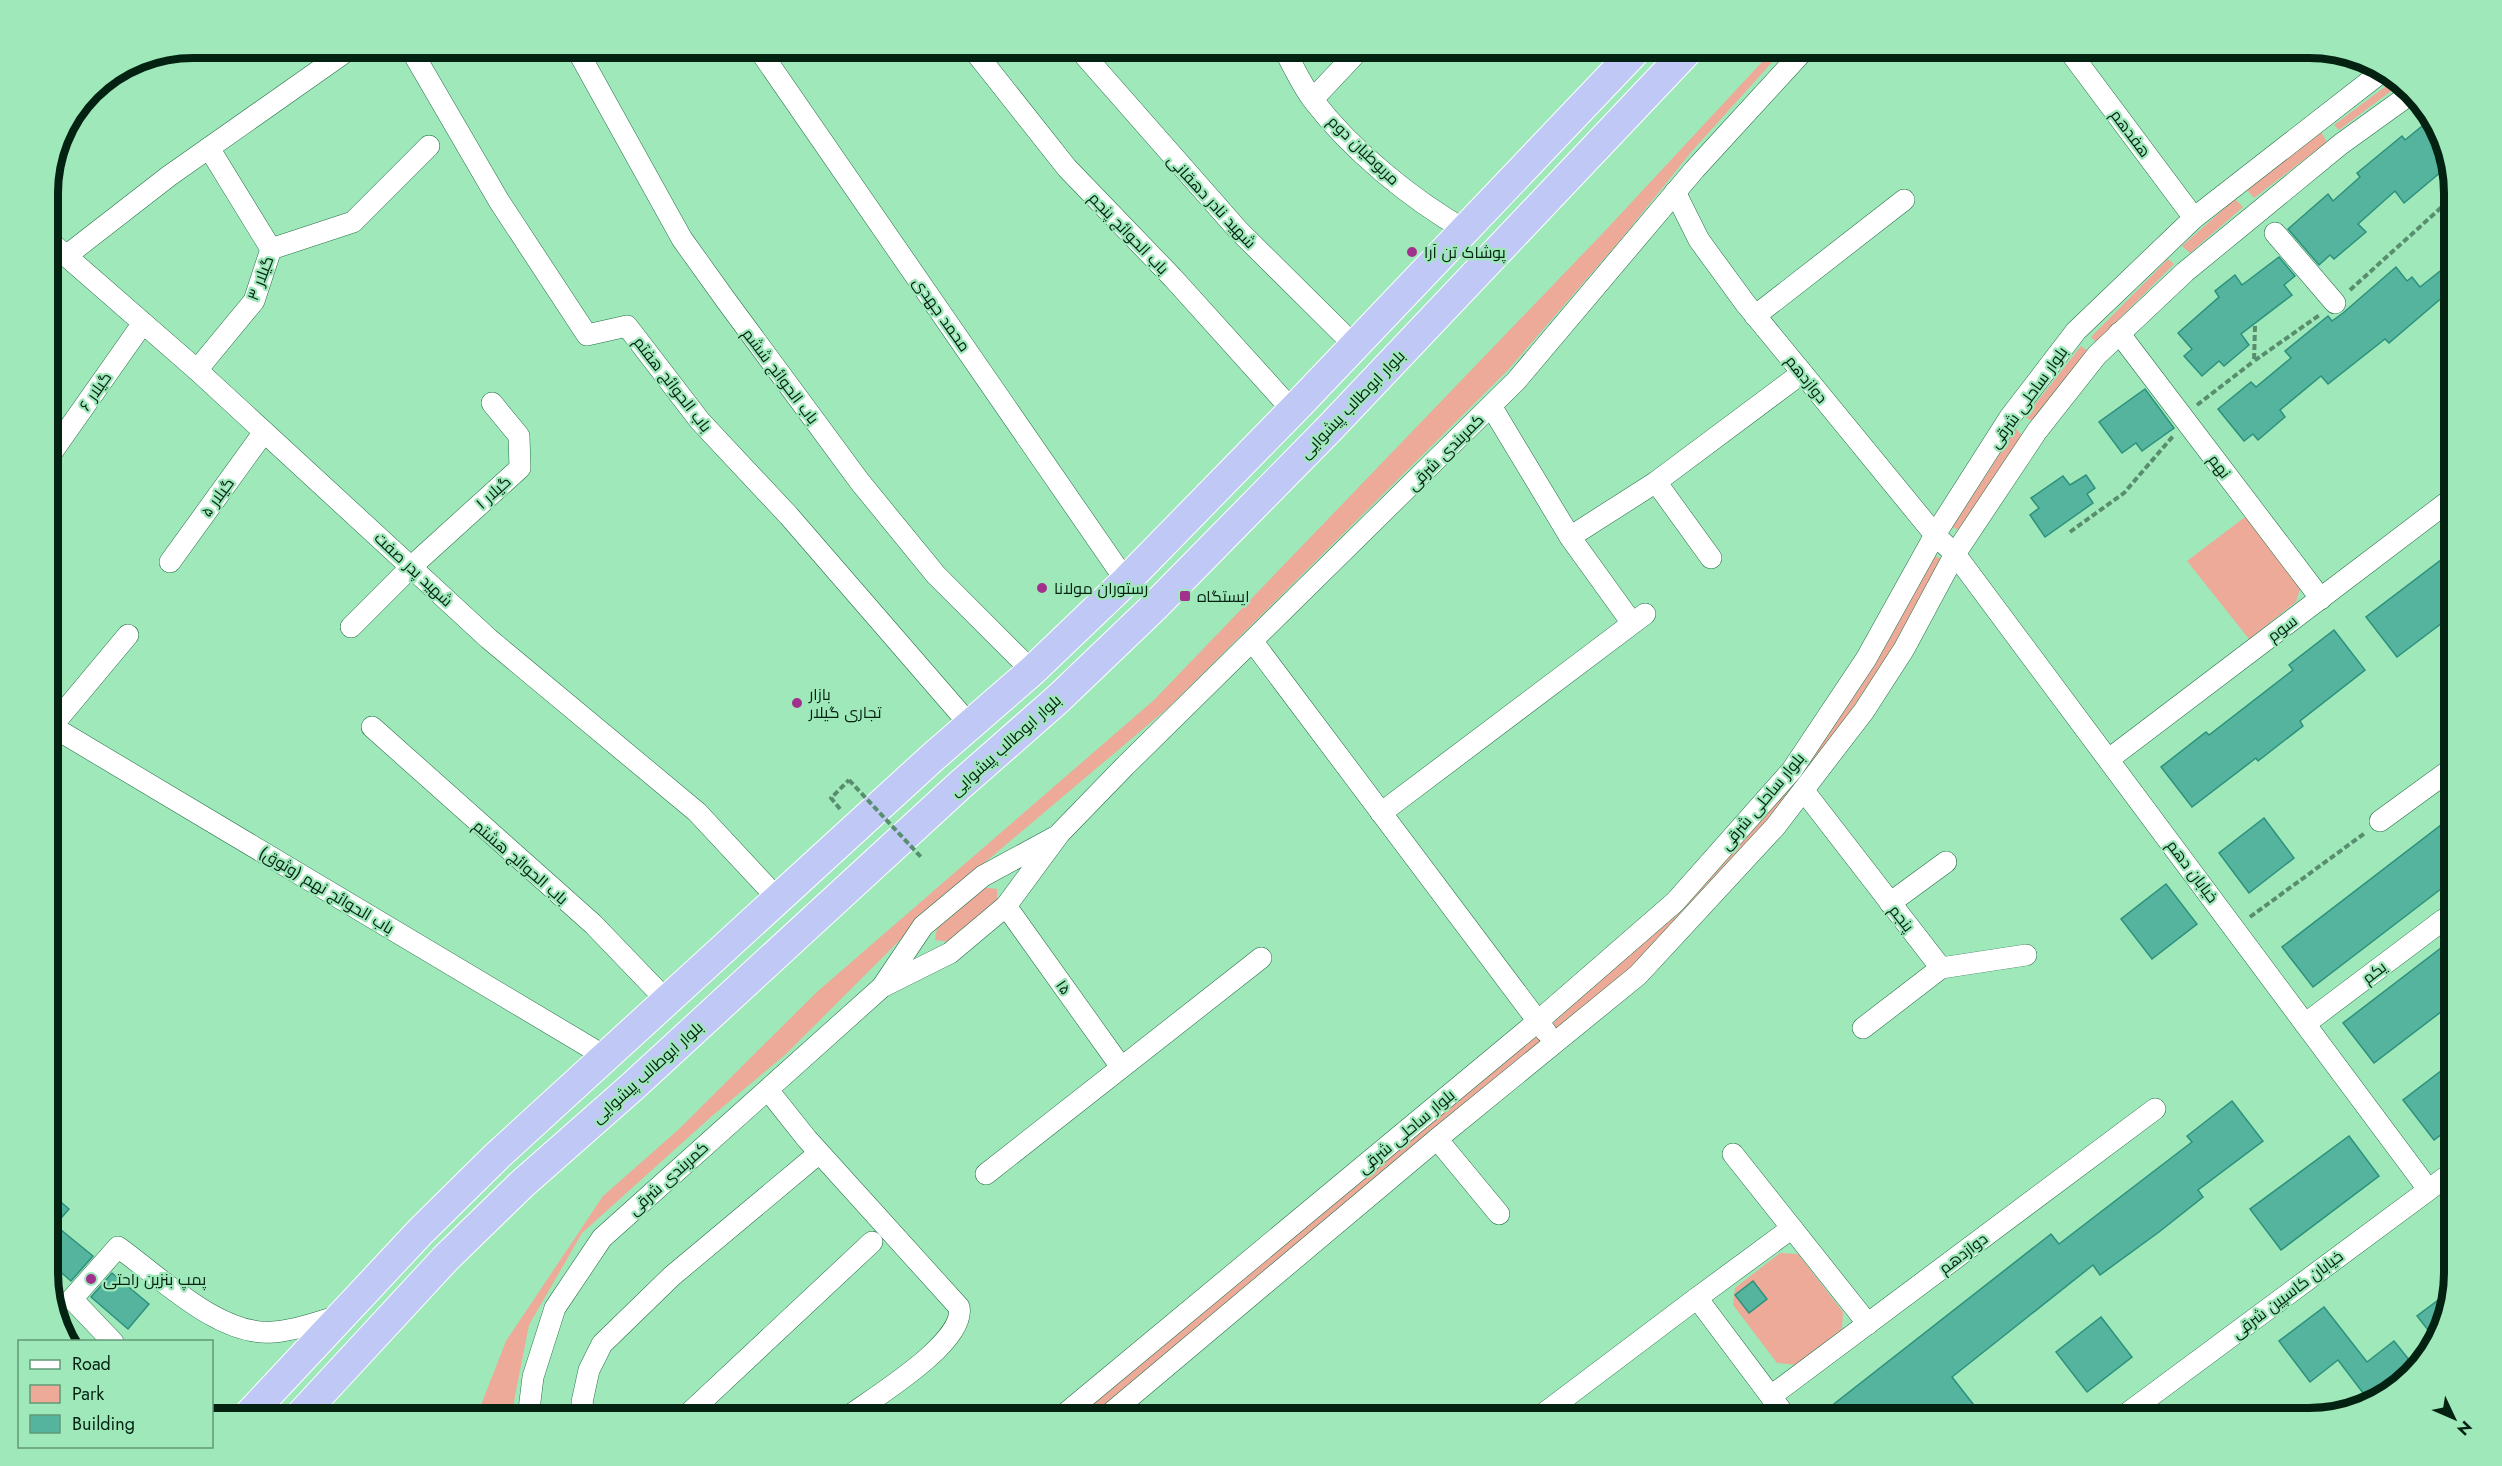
<svg xmlns="http://www.w3.org/2000/svg" width="2502" height="1466" viewBox="0 0 2502 1466" font-family="Jost,Cairo,sans-serif">
<rect width="100%" height="100%" fill="#9fe8ba"/>
<g fill="#eeaa98">
<path d="M1775 48H1785L1692 151 1622 238 1508 370 1168 708 938 902 786 1054 712 1116 582 1233 529 1325 514 1401V1418H476L506 1341 603 1196 678 1130 818 991 1154 700 1603 233Z"/>
<path d="M2394 80 2399 85 2339 130 2334 125Z"/>
<path d="M2321 132 2327 142 2254 198 2247 190Z"/>
<path d="M2235 199 2243 207 2190 253 2182 246Z"/>
<path d="M2168 259 2174 264 2096 342 2091 337Z"/>
<path d="M2081 346 2089 352 2032 421 2025 417Z"/>
<path d="M2016 429 2023 436 1961 531 1952 527Z"/>
<path d="M2249 514 2302 583 2296 602 2249 639 2187 561Z"/>
<path d="M1934 556 1945 560 1891 651 1797 790 1630 970 1558 1032 1552 1030 1553 1023 1622 961 1722 862Z"/>
<path d="M981 887 997 889V901L951 942 935 940 937 928Z"/>
<path d="M1536 1036 1543 1042 1090 1418H1075Z"/>
<path d="M1780 1253 1798 1254 1843 1312 1842 1329 1796 1365 1777 1363 1733 1305 1735 1288Z"/>
</g>
<g fill="#54b49e" stroke="#2d917d" stroke-width="1.5">
<path d="M2432 118 2448 166 2404 203 2395 191 2358 224 2366 232 2334 259 2330 255 2319 265 2288 229 2328 194 2333 201 2360 177 2357 173 2402 136 2405 140Z"/>
<path d="M2279 257 2295 276 2284 285 2292 295 2241 334 2249 345 2224 366 2219 361 2202 376 2184 356 2192 349 2178 333 2219 297 2215 291 2235 275 2242 285Z"/>
<path d="M2454 260V308L2444 296 2389 343 2385 339 2328 384 2321 376 2280 410 2285 417 2258 440 2253 434 2244 441 2218 409 2251 382 2256 387 2291 358 2285 351 2328 316 2332 321 2343 313 2396 267 2407 281 2412 277 2420 287Z"/>
<path d="M2145 389 2174 428 2142 451 2136 443 2122 453 2099 422Z"/>
<path d="M2086 475 2095 488 2087 494 2093 503 2045 537 2030 515 2039 508 2031 498 2063 476 2070 485Z"/>
<path d="M2454 550V614L2397 657 2366 617Z"/>
<path d="M2334 630 2365 670 2300 721 2303 726 2258 761 2256 758 2192 807 2161 767 2206 732 2209 735 2293 670 2289 665Z"/>
<path d="M2454 815V879L2313 987 2282 947Z"/>
<path d="M2264 818 2294 858 2249 893 2219 853Z"/>
<path d="M2166 884 2197 924 2152 959 2121 919Z"/>
<path d="M2454 938V1002L2374 1063 2343 1023Z"/>
<path d="M2454 1061V1125L2434 1140 2403 1100Z"/>
<path d="M2232 1101 2263 1141 2198 1190 2203 1197 2159 1232 2100 1275 2093 1265 1952 1377 1984 1418H1816L2051 1234 2059 1244 2115 1201 2192 1142 2187 1136Z"/>
<path d="M2349 1136 2379 1176 2281 1250 2250 1209Z"/>
<path d="M48 1191 69 1209 55 1225 93 1256 71 1281 48 1261Z"/>
<path d="M112 1273 149 1304 128 1329 91 1297Z"/>
<path d="M1753 1281 1767 1299 1749 1313 1735 1295Z"/>
<path d="M2449 1292 2443 1312 2436 1340 2417 1316Z"/>
<path d="M2324 1307 2367 1362 2394 1341 2414 1366 2382 1398 2370 1402 2338 1360 2310 1382 2279 1341Z"/>
<path d="M2101 1317 2132 1357 2087 1392 2056 1352Z"/>
</g>
<g fill="none" stroke-linecap="round" stroke-linejoin="round">
<g stroke="#266f48" stroke-width="22">
<g id="minor">
<path d="M410 48 499 201 587 335 627 326 700 421 789 516 970 725"/>
<path d="M576 48 682 239 725 299 860 482 936 575 1032 671"/>
<path d="M758 48 1126 581"/>
<path d="M972 48 1067 168 1173 278 1293 411"/>
<path d="M1078 48 1238 230 1355 346"/>
<path d="M1283 48C1293 65 1301 84 1313 100 1351 150 1411 199 1465 230"/>
<path d="M2067 48 2194 218"/>
<path d="M1313 99 1361 48"/>
<path d="M1675 192 1699 240 1745 303 1936 536 1955 554 2428 1189"/>
<path d="M2275 233 2335 303"/>
<path d="M48 240 197 370 489 639 697 812 778 899"/>
<path d="M271 249 353 222 429 146"/>
<path d="M66 256 169 176 351 48"/>
<path d="M1755 316 1904 200"/>
<path d="M2119 333 2321 599"/>
<path d="M197 370 254 301 271 249 209 148"/>
<path d="M1491 406 1570 537 1632 623"/>
<path d="M48 458 143 323"/>
<path d="M1656 482 1711 558"/>
<path d="M1570 537 1656 482 1802 373"/>
<path d="M170 562 264 432"/>
<path d="M351 627 411 567 520 468 519 436 492 403"/>
<path d="M1253 642 1546 1032"/>
<path d="M48 724 606 1057"/>
<path d="M52 726 128 635"/>
<path d="M372 727 593 924 667 1001"/>
<path d="M2109 759 2454 497"/>
<path d="M1804 791 1941 968 1863 1028"/>
<path d="M1381 813 1645 614"/>
<path d="M2380 821 2454 767"/>
<path d="M1890 903 1946 862"/>
<path d="M1006 906 1121 1067"/>
<path d="M1941 968 2026 955"/>
<path d="M882 987 923 926 983 876 1055 837"/>
<path d="M2305 1024 2443 920"/>
<path d="M768 1090 807 1139 959 1307C967 1342 873 1398 846 1418"/>
<path d="M1437 1139 1499 1214"/>
<path d="M1733 1154 1868 1324"/>
<path d="M986 1174 1261 958"/>
<path d="M1697 1298 1792 1228"/>
<path d="M113 1342 72 1299 118 1247C160 1277 220 1337 273 1332 296 1330 319 1322 341 1315"/>
<path d="M1771 1396 2155 1109"/>
<path d="M528 1418 533 1377 555 1308 602 1238 882 987 950 953 1006 906 1060 833 1125 766 1516 381 1695 169 1806 48"/>
<path d="M585 1418 582 1402 589 1370 602 1344 672 1276 812 1159"/>
<path d="M684 1418 872 1242"/>
<path d="M1060 1418 1537 1022 1675 902 1792 770 1866 659 1936 533 2010 417 2076 331 2194 218 2384 70"/>
<path d="M1105 1418 1437 1139 1638 975 1775 827 1864 711 1904 649 1955 554 2037 431 2097 355 2185 272 2341 144 2409 95"/>
<path d="M1538 1418 1697 1298 1787 1418"/>
<path d="M2121 1418 2454 1171"/>
</g>
</g>
<g stroke="#fff" stroke-width="32">
<g id="highway">
<path d="M246 1418 421 1231 497 1156 933 757 1032 671 1126 581 1301 402 1638 48"/>
<path d="M298 1418 446 1258 522 1184 632 1087 959 786 1058 699 1153 608 1329 429 1690 48"/>
</g>
</g>
<g stroke="#588d6d" stroke-width="4" stroke-dasharray="6 3" stroke-linecap="butt">
<path d="M2350 290 2454 196"/>
<path d="M2255 326 2254 361 2321 314"/>
<path d="M2197 405 2254 361"/>
<path d="M2070 532 2124 493 2174 435"/>
<path d="M840 809 831 798 849 780"/>
<path d="M2250 917 2365 833"/>
</g>
<use href="#minor" stroke="#fff" stroke-width="21"/>
<use href="#highway" stroke="#c0c9f5" stroke-width="30"/>
<path stroke="#588d6d" stroke-width="4" stroke-dasharray="6 3" stroke-linecap="butt" d="M849 780 921 857"/>
</g>
<g fill="#a2318d" stroke="#9fe8ba" stroke-width="2">
<circle cx="1412" cy="252" r="6"/>
<circle cx="1042" cy="588" r="6"/>
<rect x="1179" y="590" width="12" height="12" rx="3"/>
<circle cx="797" cy="703" r="6"/>
<circle cx="91" cy="1279" r="6"/>
</g>
<g text-anchor="middle" stroke-width="4.5" stroke-linejoin="round" paint-order="stroke">
<g font-size="16" fill="#042212" stroke="#9fe8ba">
<text transform="translate(2131 133) rotate(53)" y="6">هفدهم</text>
<text transform="translate(1364 150) rotate(44)" y="6">مربوطیان دوم</text>
<text transform="translate(1212 201) rotate(47)" y="6">شهید نادر دهقانی</text>
<text transform="translate(1129 233) rotate(46)" y="6">باب الحوائج پنجم</text>
<text transform="translate(260 278) rotate(-69)" y="6">گیلار ۳</text>
<text transform="translate(942 314) rotate(55)" y="6">محمد جهدی</text>
<text transform="translate(781 376) rotate(53)" y="6">باب الحوائج ششم</text>
<text transform="translate(1807 379) rotate(51)" y="6">دوازدهم</text>
<text transform="translate(673 384) rotate(52)" y="6">باب الحوائج هفتم</text>
<text transform="translate(95 391) rotate(-55)" y="6">گیلار ۶</text>
<text transform="translate(2028 397) rotate(-54)" y="6">بلوار ساحلی شرقی</text>
<text transform="translate(1352 404) rotate(-46)" y="6">بلوار ابوطالب پیشوایی</text>
<text transform="translate(1445 452) rotate(-45)" y="6">کمربندی شرقی</text>
<text transform="translate(2220 466) rotate(53)" y="6">نهم</text>
<text transform="translate(493 492) rotate(-42)" y="6">گیلار ۱</text>
<text transform="translate(217 497) rotate(-54)" y="6">گیلار ۵</text>
<text transform="translate(414 569) rotate(43)" y="6">شهید پدر صفت</text>
<text transform="translate(2282 628) rotate(-37)" y="6">سوم</text>
<text transform="translate(1005 745) rotate(-42)" y="6">بلوار ابوطالب پیشوایی</text>
<text transform="translate(1762 801) rotate(-50)" y="6">بلوار ساحلی شرقی</text>
<text transform="translate(521 862) rotate(41)" y="6">باب الحوائج هشتم</text>
<text transform="translate(2193 871) rotate(53)" y="6">خیابان دهم</text>
<text transform="translate(327 890) rotate(31)" y="6">باب الحوائج نهم (وثوق)</text>
<text transform="translate(1902 918) rotate(52)" y="6">پنجم</text>
<text transform="translate(2374 972) rotate(-37)" y="6">یکم</text>
<text transform="translate(1064 987) rotate(55)" y="6">۱۵</text>
<text transform="translate(647 1072) rotate(-42)" y="6">بلوار ابوطالب پیشوایی</text>
<text transform="translate(1406 1131) rotate(-40)" y="6">بلوار ساحلی شرقی</text>
<text transform="translate(668 1178) rotate(-42)" y="6">کمربندی شرقی</text>
<text transform="translate(1963 1253) rotate(-37)" y="6">دوازدهم</text>
<text transform="translate(2287 1294) rotate(-37)" y="6">خیابان کاسپین شرقی</text>
</g>
<g font-size="16" fill="#042212" stroke="#9fe8ba" text-anchor="start">
<text x="1424" y="258">پوشاک تن آرا</text>
<text x="1054" y="594">رستوران مولانا</text>
<text x="1197" y="602">ایستگاه</text>
<text x="809" y="700">بازار<tspan x="809" dy="18">تجاری گیلار</tspan></text>
<text x="103" y="1285">پمپ بنزین راحتی</text>
</g>
</g>
<path d="M0 0H2502V1466H0ZM193 58H2309A135 135 0 0 1 2444 193V1273A135 135 0 0 1 2309 1408H193A135 135 0 0 1 58 1273V193A135 135 0 0 1 193 58Z" fill="#9fe8ba" fill-rule="evenodd"/>
<path fill="none" stroke="#042212" stroke-width="8" d="M193 58H2309A135 135 0 0 1 2444 193V1273A135 135 0 0 1 2309 1408H193A135 135 0 0 1 58 1273V193A135 135 0 0 1 193 58Z"/>
<rect x="18" y="1340" width="195" height="108" fill="#9fe8ba" stroke="#619977" stroke-width="1.5"/>
<rect x="30" y="1360" width="30" height="9" fill="#ffffff" stroke="#619977" stroke-width="1.5"/>
<text x="72" y="1370" font-size="18" fill="#042212">Road</text>
<rect x="30" y="1385" width="30" height="18" fill="#eeaa98" stroke="#619977" stroke-width="1.5"/>
<text x="72" y="1400" font-size="18" fill="#042212">Park</text>
<rect x="30" y="1415" width="30" height="18" fill="#54b49e" stroke="#619977" stroke-width="1.5"/>
<text x="72" y="1430" font-size="18" fill="#042212">Building</text>
<g transform="translate(2454 1418) rotate(134)" stroke="#9fe8ba" stroke-width="4.5" paint-order="stroke">
<path d="M0-4.5L10 22L0 15L-10 22Z" fill="#042212"/>
<text y="-9" font-size="16" font-weight="bold" text-anchor="middle" fill="#042212">N</text>
</g>
</svg>
